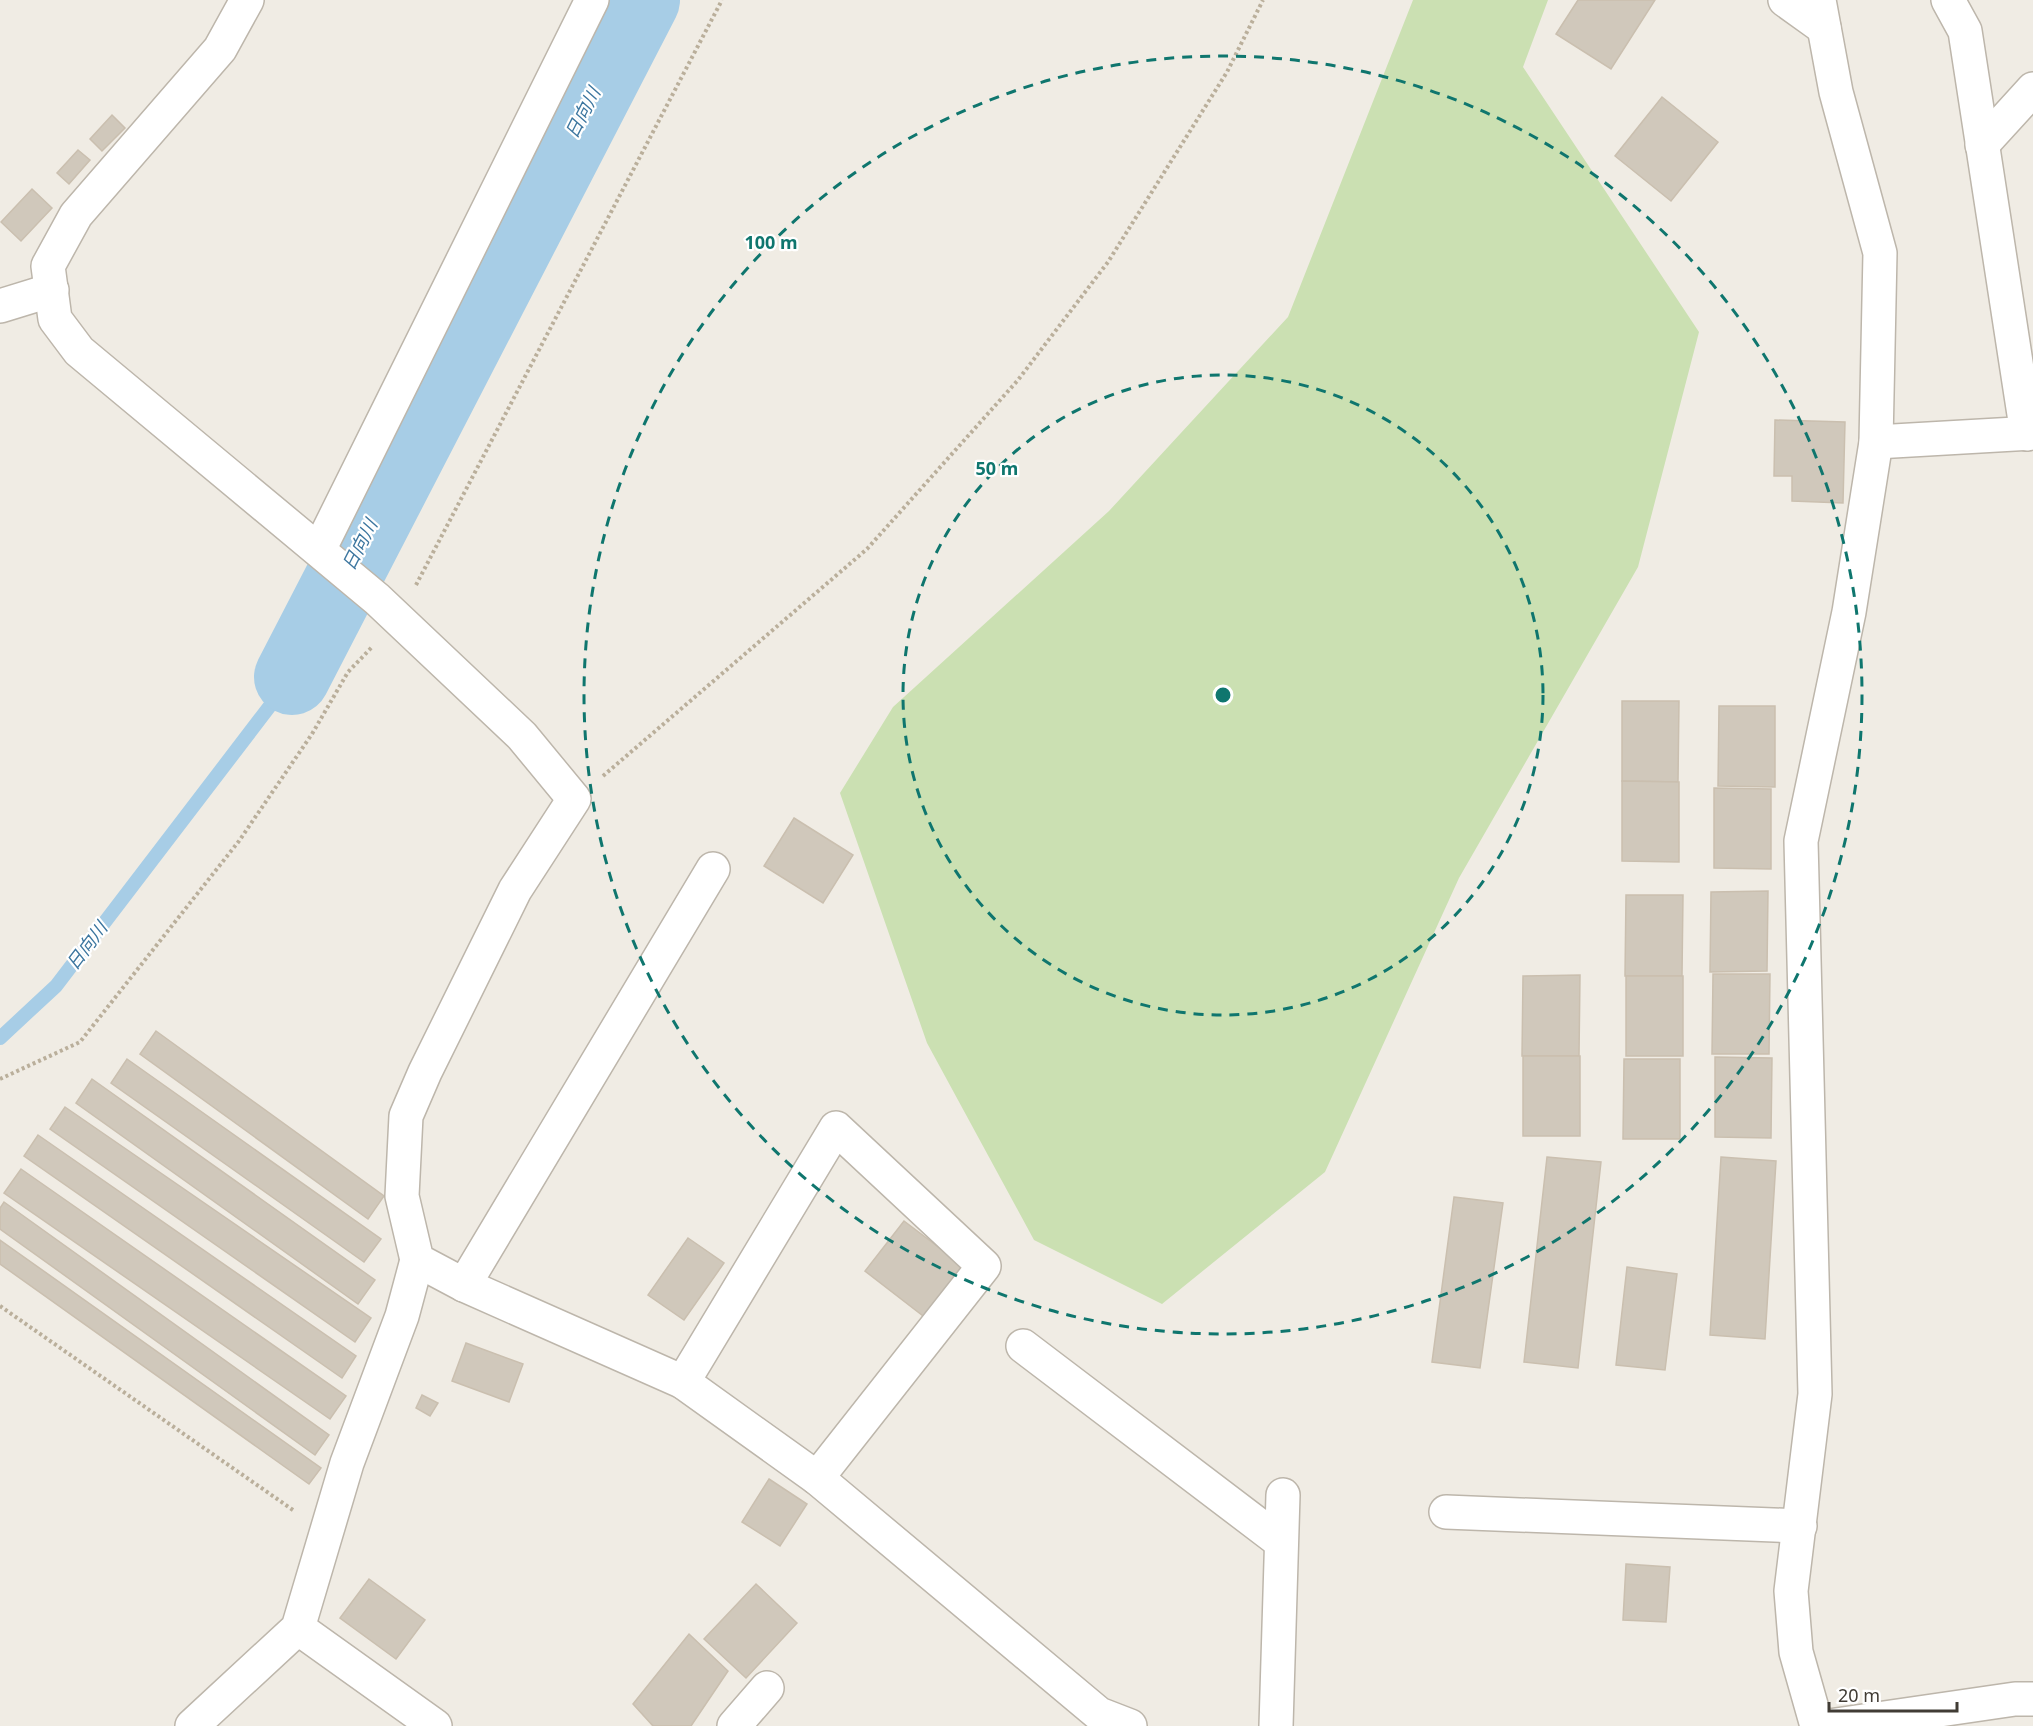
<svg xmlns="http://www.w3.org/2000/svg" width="2033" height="1726" viewBox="0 0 2033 1726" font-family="'Noto Sans','Noto Sans JP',sans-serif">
<rect width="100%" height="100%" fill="#f0ece4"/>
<path fill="#cbe0b2" d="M1413 0H1548L1523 67 1699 332 1638 567 1459 878 1325 1172 1162 1304 1034 1240 927 1043 840 793 893 707 1109 511 1288 317Z"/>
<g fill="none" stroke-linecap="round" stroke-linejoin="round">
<path stroke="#a7cde6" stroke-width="14" d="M0 1038 56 986 292 677"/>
<path stroke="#a7cde6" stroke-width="76" d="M292 677 642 0"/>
</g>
<g fill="#d0c8bb" stroke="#cabfaf" stroke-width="1.5">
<path d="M1578 0H1655L1611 69 1556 34Z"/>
<path d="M1662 97 1718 142 1671 201 1615 156Z"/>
<path d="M112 115 125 128 102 151 90 139Z"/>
<path d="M78 150 90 160 69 184 57 173Z"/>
<path d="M32 189 52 208 21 241 1 222Z"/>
<path d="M1775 420 1845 422 1843 503 1792 501V476H1774Z"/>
<path d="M1622 701H1679L1678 782 1622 781Z"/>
<path d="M1719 706H1775V787L1718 786Z"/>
<path d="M1622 781 1679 782V862L1622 861Z"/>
<path d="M1714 788 1771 789V869L1714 868Z"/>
<path d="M794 818 853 855 823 903 764 866Z"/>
<path d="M1768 891 1767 971 1710 972 1711 892Z"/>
<path d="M1626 895H1683L1682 976H1625Z"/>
<path d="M1713 974H1770L1769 1054H1712Z"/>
<path d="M1580 975 1579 1056H1522L1523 976Z"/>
<rect x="1626" y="976" width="57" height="80"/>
<path d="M156 1031 384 1196 368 1219 140 1054Z"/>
<rect x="1523" y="1056" width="57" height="80"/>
<path d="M1715 1057 1772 1058 1771 1138 1715 1137Z"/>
<path d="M127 1059 381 1239 364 1262 111 1083Z"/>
<path d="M1624 1059H1680V1139H1623Z"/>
<path d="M92 1079 375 1280 358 1304 76 1103Z"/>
<path d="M65 1107 371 1318 355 1342 50 1129Z"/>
<path d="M38 1135 356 1356 342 1378 24 1156Z"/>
<path d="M1547 1157 1601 1162 1578 1368 1524 1362Z"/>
<path d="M1721 1157 1776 1161 1765 1339 1710 1335Z"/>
<path d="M21 1169 346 1396 330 1419 4 1193Z"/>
<path d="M1454 1197 1503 1203 1480 1368 1432 1362Z"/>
<path d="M4 1202 329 1435 315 1455 0 1229V1208Z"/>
<path d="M904 1221 966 1268 927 1319 865 1271Z"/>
<path d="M688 1238 724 1263 684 1320 648 1295Z"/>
<path d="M0 1240 321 1468 309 1484 0 1264Z"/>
<path d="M1627 1267 1677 1274 1665 1370 1616 1365Z"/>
<path d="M466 1343 523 1364 509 1402 452 1381Z"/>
<path d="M422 1395 438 1403 430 1416 416 1408Z"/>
<path d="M769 1479 807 1504 780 1546 742 1522Z"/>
<path d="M1626 1564 1670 1567 1666 1622 1623 1620Z"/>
<path d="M369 1579 425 1620 396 1659 340 1618Z"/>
<path d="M756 1584 797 1623 746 1678 704 1639Z"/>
<path d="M689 1634 728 1671 691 1726H653L633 1704Z"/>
</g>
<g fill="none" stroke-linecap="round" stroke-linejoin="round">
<g stroke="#bdb6ab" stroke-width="36">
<g id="minor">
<path d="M247 0 220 49 76 215 48 266 55 319 79 351 377 599 522 736 574 799 515 890 425 1072 406 1116 402 1196 417 1260 464 1285 683 1382 817 1478 1099 1714 1130 1726"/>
<path d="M1785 0 1824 28"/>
<path d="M1948 0 1965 31 2027 434"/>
<path d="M1982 145 2033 89"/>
<path d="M0 306 52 290"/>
<path d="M1876 442 2033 433"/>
<path d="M319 550 592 0"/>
<path d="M464 1285 713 869"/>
<path d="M1023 1346 1281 1542"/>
<path d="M683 1382 836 1128 984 1266 817 1478"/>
<path d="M1446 1512 1800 1526"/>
<path d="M298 1628 435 1726"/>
<path d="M192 1726 298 1628 347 1463 402 1316 417 1260"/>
<path d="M734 1726 767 1688"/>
<path d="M1276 1726 1283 1495"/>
<path d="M1817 1726 1796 1652 1791 1591 1815 1394 1801 841 1849 612 1876 442 1880 253 1836 92 1819 0"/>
<path d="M1829 1726 2015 1699H2033"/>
</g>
</g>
<g stroke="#baaf9b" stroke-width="4" stroke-dasharray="3 3" stroke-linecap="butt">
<path d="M416 585 722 0"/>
<path d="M603 776 867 549 1018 380 1108 262 1227 72 1263 0"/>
<path d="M0 1079 80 1042 239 841 312 734 348 672 373 646"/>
<path d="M0 1306 293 1510"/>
</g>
<use href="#minor" stroke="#fff" stroke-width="33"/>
</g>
<g fill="none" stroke="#0f766e" stroke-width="3" stroke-dasharray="10 8">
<circle cx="1223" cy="695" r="320"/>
<circle cx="1223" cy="695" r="639"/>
</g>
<g text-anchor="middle" stroke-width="4.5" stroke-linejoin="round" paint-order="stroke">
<g font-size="18" font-style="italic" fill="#3c769f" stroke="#fff">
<text transform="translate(583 113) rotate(-63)" y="6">日向川</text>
<text transform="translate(360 545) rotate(-63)" y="6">日向川</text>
<text transform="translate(87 946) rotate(-53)" y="6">日向川</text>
</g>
</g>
<circle cx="1223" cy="695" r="9" fill="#0f766e" stroke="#fff" stroke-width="3"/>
<g font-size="18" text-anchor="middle" font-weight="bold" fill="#0f766e" stroke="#fff" stroke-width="4.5" stroke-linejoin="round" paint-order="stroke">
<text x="771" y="249">100 m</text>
<text x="997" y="475">50 m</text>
</g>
<path d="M1829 1702v9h128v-9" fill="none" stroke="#413c35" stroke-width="3"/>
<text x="1838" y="1702" font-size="18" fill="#413c35" stroke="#ffffff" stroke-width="4.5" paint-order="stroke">20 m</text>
</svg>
